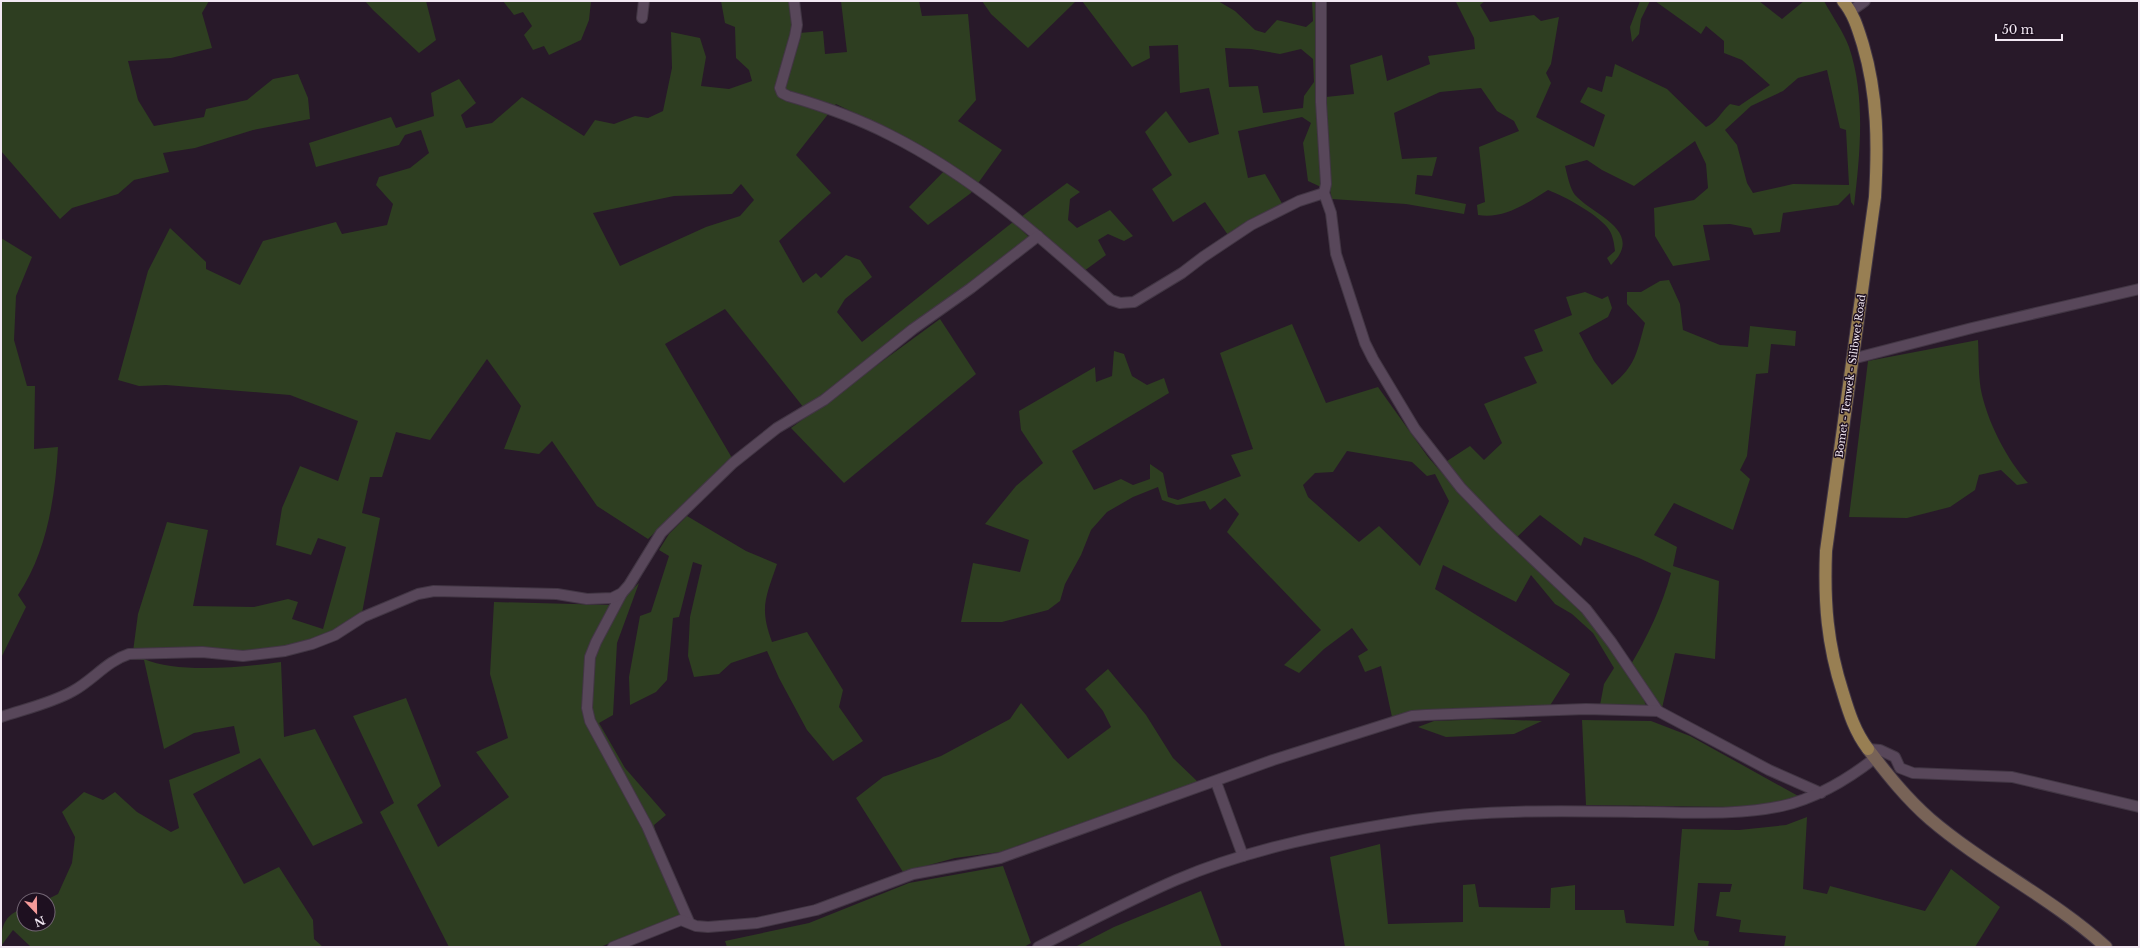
<svg xmlns="http://www.w3.org/2000/svg" width="2140" height="948" viewBox="0 0 2140 948" font-family="'Libre Baskerville',serif">
<rect width="100%" height="100%" fill="#281929"/>
<g fill="#2e3e21" fill-rule="evenodd">
<path d="M1 1H209L202 13 212 48 171 58 128 61 138 100 154 126 204 117 206 109 247 100 273 79 298 74 308 98 310 119 253 130 195 148 163 153 169 172 134 180 118 194 72 208 60 219 1 151Z"/>
<path d="M365 1H426L436 40 419 53 373 10Z"/>
<path d="M503 1H591L589 20 581 40 549 55 544 46 533 50 524 35 532 26 523 12 514 15Z"/>
<path d="M721 1H797L799 33 823 31 825 54 847 52 841 1H919L922 16 968 14 976 100 958 121 1002 150 971 193 928 225 909 207 950 165 909 140 836 104 796 155 831 193 779 241 803 283 816 273 821 278 846 255 860 260 872 277 845 299 837 312 862 342 1013 222 1030 238 804 408 725 309 665 344 732 458 648 539 597 506 552 441 539 454 504 449 521 406 487 359 430 440 396 432 382 477H370L362 513 380 518 362 613 338 631 292 648 226 653 179 647 144 659C177 674 245 667 281 662L284 737 315 729 363 823 313 846 260 758 193 794 244 884 279 867 313 920 314 939 323 947H31L13 930 1 946C1 926 4 915 24 908V924H48V900H46L58 894 72 863 75 837 62 812 84 792 103 800 115 792 137 812 171 832 179 828 169 780 240 753 234 726 194 733 164 749 144 660 132 659 138 614 167 522 208 530 193 606 254 607 288 599 298 602 292 619 323 629 346 547 318 538 311 555 276 545 282 508 300 466 338 481 358 421 290 395 166 385 139 386 118 380 148 271 170 228 206 262V269L240 285 263 241 336 222 342 234 387 225 393 204 376 185 379 177 410 168 429 153 421 130 405 135 399 145 316 167 309 143 391 117 396 128 434 116 431 93 459 79 476 103 461 115 466 128 492 123 522 97 584 136 595 120 614 124 635 116 648 118 663 111 672 68 671 32 700 38 706 57 701 86 729 89 752 81 749 70 736 58 735 27 725 23ZM741 184 754 200 740 216 706 227 620 266 593 213 674 196 732 194Z"/>
<path d="M982 1H1076L1028 48 991 14Z"/>
<path d="M1082 1H1218L1235 11 1255 30 1265 33 1277 20 1306 27 1313 21 1312 1H1317L1321 187 1308 181 1303 143 1311 123 1302 117 1238 131 1248 178 1265 174 1283 205 1228 235 1205 202 1173 222 1152 189 1172 175 1145 132 1166 111 1189 143 1219 134 1209 88 1180 93 1178 45 1149 46 1150 58 1132 67ZM1225 48 1251 49 1280 54 1301 49 1313 59 1314 82 1304 96 1303 108 1263 113 1258 86 1229 87Z"/>
<path d="M1453 1H1485L1480 5 1490 22 1534 15 1541 21 1559 17 1551 64 1546 73 1551 83 1536 117 1594 147 1605 115 1580 102 1588 87 1602 92 1606 76 1612 77 1615 64 1667 89 1706 127C1717 122 1721 112 1730 104L1739 106 1770 85 1742 60 1724 53V41L1706 26 1701 34 1655 1H1759L1782 19 1804 1H1824C1832 16 1843 31 1849 47 1866 97 1860 155 1854 206L1851 202 1850 193 1838 205 1783 213 1780 232 1754 235 1751 228 1730 224 1703 225 1710 260 1673 266 1655 236 1654 208 1694 200 1708 188 1706 164 1695 141 1634 186 1602 170 1587 160 1565 166C1567 174 1570 189 1575 195 1593 215 1646 231 1611 265L1607 258 1615 251C1614 243 1613 234 1607 227 1595 213 1566 197 1548 190 1526 204 1504 219 1478 215L1477 205 1485 202 1479 147 1519 131 1514 121 1497 111 1481 88 1440 92 1394 113 1402 159 1437 157 1432 176 1417 175 1415 194 1466 204 1464 214 1406 204 1332 199 1329 186 1326 97 1354 94 1350 65 1382 55 1387 81 1430 64 1428 56 1475 49 1474 38 1456 2ZM1827 70 1840 128 1846 130 1849 185 1793 184 1753 193 1747 183 1737 145 1725 130 1751 106 1783 91 1798 78Z"/>
<path d="M1640 1H1650L1641 19 1639 34 1632 42 1630 27Z"/>
<path d="M1067 183 1080 192 1070 199 1068 220 1077 228 1110 210 1133 236 1124 241 1108 234 1098 240 1106 255 1084 271 1021 217Z"/>
<path d="M1 238 32 257 16 296 14 340 27 386H35L34 449 58 447C55 498 47 552 18 595L26 607 1 658Z"/>
<path d="M1669 280 1680 304 1683 330 1720 345 1748 347 1750 326 1796 331 1795 346 1771 344 1768 373 1756 374 1747 456 1740 470 1750 479 1733 530 1674 503 1654 535 1677 547 1673 566 1719 581 1715 659 1675 653 1662 708 1630 666C1648 636 1662 606 1671 573L1639 558 1584 537 1581 546 1540 515 1516 538 1476 500 1444 463 1470 446 1484 460 1502 443 1484 404 1537 383 1524 357 1543 351 1534 330 1572 315 1566 297 1585 292 1602 299 1608 296 1612 308 1608 317 1579 333 1594 361 1612 385C1636 366 1637 351 1645 323L1627 304V292H1641L1660 281Z"/>
<path d="M940 319 976 374 844 483 791 428Z"/>
<path d="M1292 324 1326 403 1378 387 1428 457 1478 514 1555 582 1589 619 1642 695 1647 708 1600 705 1604 684 1614 668 1593 633 1572 614 1555 604 1531 575 1516 602 1443 565 1435 589 1570 674 1549 707 1421 710 1392 717 1381 666 1365 672 1358 656 1368 650 1352 628 1324 649 1299 673 1284 665 1321 630 1227 532 1239 514 1225 498 1210 510 1205 501 1177 505 1162 500 1158 487 1133 497 1107 512 1091 530 1081 555 1065 584 1060 601 1048 610 1002 622H961L973 563 1020 572 1029 540 985 524 1016 486 1043 463 1021 430 1019 411 1095 367 1096 382 1112 376 1114 351 1124 354 1132 376 1147 385 1164 378 1169 393 1072 451 1094 490 1121 479 1133 485 1150 479V464L1163 473 1168 497 1178 500 1241 476 1231 455 1253 449 1220 353ZM1347 451 1412 462 1427 476 1435 474 1449 501 1420 566 1379 526 1359 542 1308 497 1303 485 1315 473 1333 472Z"/>
<path d="M1978 340C1979 358 1978 378 1982 395 1990 427 2007 459 2028 483L2017 485 2001 470 1979 475 1975 490 1950 507 1907 518 1849 517 1868 361Z"/>
<path d="M687 516 746 551 777 564C766 597 759 607 772 642L807 632 843 690 839 707 863 741 833 761 807 730 779 678 767 651 731 663 719 674 694 677 688 656 690 617 702 565 693 562 679 617 673 618 667 680 656 692 630 705 629 677 640 616 651 612 669 556 659 550 669 534Z"/>
<path d="M639 583 617 643 613 715 599 723 625 768 666 815 654 825 660 857 684 915 600 947H449L380 812 394 803 353 716 406 698 441 786 417 805 438 847 509 797 476 752 508 738 490 674 494 602 611 605 622 600Z"/>
<path d="M1108 669 1146 715 1173 758 1198 782 1000 852 955 858 903 872 856 798 883 777 941 756 1010 719 1021 703 1068 759 1111 727 1103 711 1085 689Z"/>
<path d="M1489 719 1542 721 1514 734 1446 737 1418 727 1434 721Z"/>
<path d="M1582 720 1651 721 1690 736 1800 797 1774 804 1729 807 1586 805Z"/>
<path d="M1807 817 1803 889 1827 894 1830 886 1925 911 1951 869 2000 907 1975 947H1784L1786 936 1739 932 1741 920 1716 916 1720 892H1730L1732 884 1698 883 1694 931 1698 940 1709 941 1708 947H1345L1330 857 1380 844 1388 924 1463 922V885L1475 884 1479 907 1550 908 1551 888 1575 885V910H1624L1626 923 1674 926 1682 829 1739 830 1786 825Z"/>
<path d="M1003 866 1031 943 1024 947H727L725 941 809 923 909 883Z"/>
<path d="M1201 891 1222 947H1075L1114 927Z"/>
</g>
<g fill="none" stroke-linecap="round" stroke-linejoin="round">
<g stroke="#423644" stroke-width="12">
<g id="street">
<path d="M794 1 797 25 795 36 780 88 782 93 788 96C823 106 857 118 890 135 972 176 1043 239 1111 300L1120 303 1134 302 1182 273 1203 257 1251 225 1299 201 1324 193"/>
<path d="M1321 1V102L1326 184 1324 193 1331 213 1336 254 1365 343 1373 359 1415 429 1461 488 1497 525 1586 609 1612 643 1658 711"/>
<path d="M1851 11 1865 1"/>
<path d="M642 18 644 1"/>
<path d="M1852 359 1972 328 2139 289"/>
<path d="M622 593 596 642 590 657 587 708 590 721 647 826 689 922"/>
<path d="M1 717C25 709 52 703 73 691 93 680 107 661 129 654L202 652 243 656 285 651 312 644 335 635 363 617 418 594 434 591 557 594 587 599 612 598 622 593 629 585 661 533 733 463 777 428 824 400 913 329 971 288 1038 236"/>
<path d="M1868 749 1880 750 1895 757 1900 768 1913 773 2012 777 2139 807"/>
<path d="M1216 782 1243 856"/>
<path d="M613 947 681 920 696 926 708 927 757 923 816 910 913 874 1000 858 1273 760 1412 716 1426 715 1586 709 1658 711 1769 770 1821 793"/>
<path d="M1038 947C1084 924 1130 900 1176 880 1251 848 1334 832 1414 820 1489 809 1566 811 1642 812 1688 812 1736 816 1782 806 1817 798 1847 780 1875 758"/>
</g>
</g>
<g stroke="#423644" stroke-width="14">
<path id="secondary" d="M1868 749C1887 774 1906 798 1930 819 1985 866 2052 898 2106 947"/>
</g>
<g stroke="#423644" stroke-width="14">
<path id="primary" d="M1843 1C1854 14 1858 29 1863 45 1878 96 1878 145 1875 197L1826 551C1824 602 1827 644 1843 693 1849 713 1855 732 1868 749"/>
</g>
<use href="#street" stroke="#58475a" stroke-width="10"/>
<use href="#secondary" stroke="#786357" stroke-width="12"/>
<use href="#primary" stroke="#987f53" stroke-width="12"/>
</g>
<g text-anchor="middle" stroke-width="3" stroke-linejoin="round" paint-order="stroke">
<g font-size="10" fill="#f2e8f3" stroke="#1e1020">
<text transform="translate(1850 376) rotate(-82)" y="4">Bomet - Tenwek - Silibwet Road</text>
</g>
</g>
<rect width="2140" height="948" fill="none" stroke="#f2e8f3" stroke-width="4"/>
<g transform="translate(36 912) rotate(158)"><circle r="19" fill="#1e1020" stroke="#736674"/>
<path d="M0-3L7 15L0 10L-7 15Z" fill="#f59b9a"/>
<text y="-6" font-size="11" font-weight="bold" text-anchor="middle" fill="#f2e8f3">N</text>
</g>
<path d="M1996 34v6h66v-6" fill="none" stroke="#f2e8f3" stroke-width="2"/>
<text x="2002" y="34" font-size="12" fill="#f2e8f3" stroke="#1e1020" stroke-width="3" paint-order="stroke">50 m</text>
</svg>
